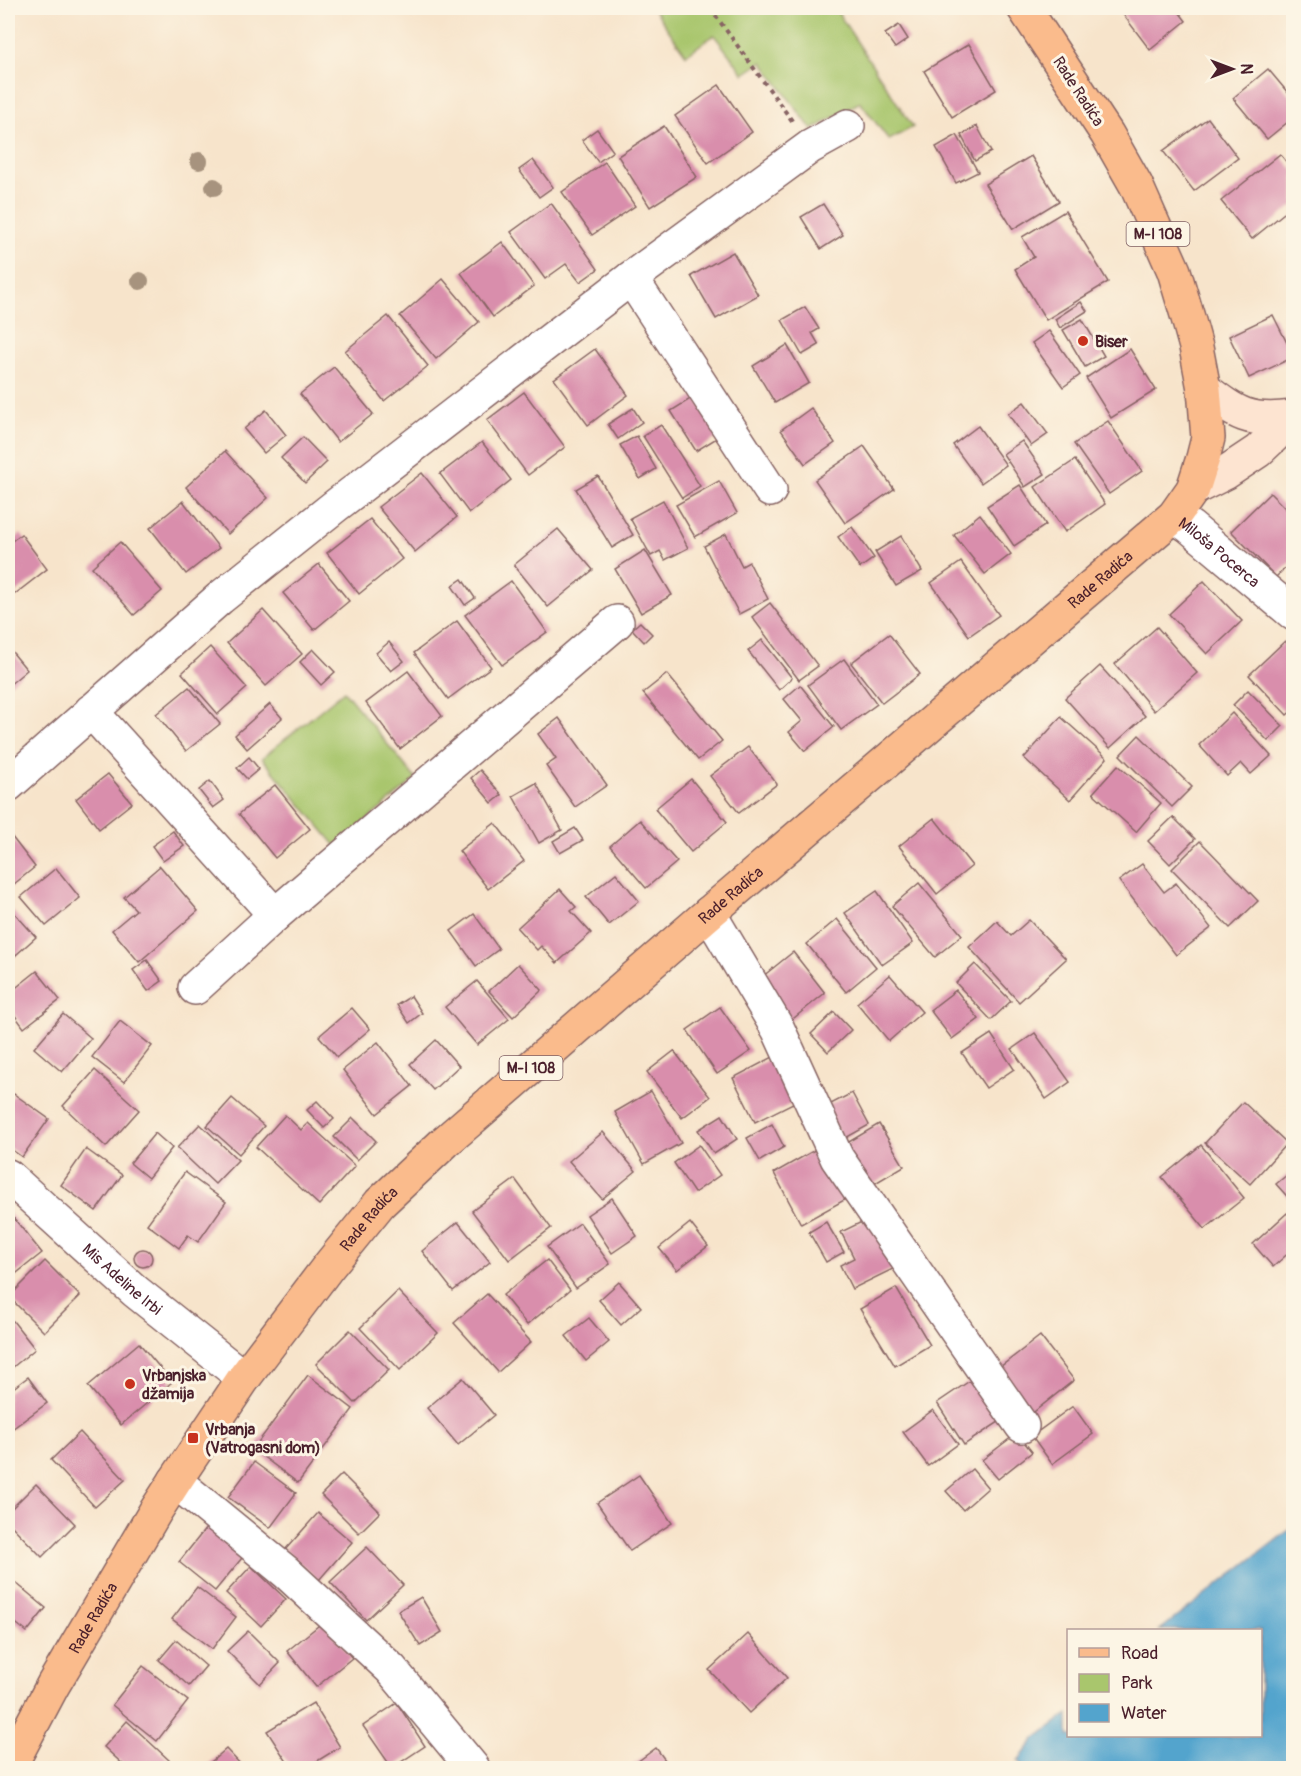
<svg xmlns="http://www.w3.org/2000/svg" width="1301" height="1776" viewBox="0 0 1301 1776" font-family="Pangolin,sans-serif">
<rect width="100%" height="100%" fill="#fcf5e5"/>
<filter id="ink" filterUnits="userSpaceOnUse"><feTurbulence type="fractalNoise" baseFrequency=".0167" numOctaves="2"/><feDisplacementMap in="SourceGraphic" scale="12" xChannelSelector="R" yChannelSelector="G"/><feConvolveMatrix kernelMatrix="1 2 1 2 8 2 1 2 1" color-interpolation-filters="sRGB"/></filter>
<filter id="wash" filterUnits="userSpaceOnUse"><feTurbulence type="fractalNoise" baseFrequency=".008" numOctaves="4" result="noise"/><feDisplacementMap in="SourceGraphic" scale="24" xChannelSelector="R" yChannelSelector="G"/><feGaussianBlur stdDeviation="1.35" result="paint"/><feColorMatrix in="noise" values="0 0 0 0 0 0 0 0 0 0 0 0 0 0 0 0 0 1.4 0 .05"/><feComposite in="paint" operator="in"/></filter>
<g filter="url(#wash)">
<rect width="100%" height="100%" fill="#f7e4cb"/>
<g fill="#a9c66d" stroke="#7a724c" stroke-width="1.5">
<path d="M653 8H846L838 13 913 127 889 140 860 102 812 130 762 62 744 74 714 35 686 55Z"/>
<path d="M344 691 416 779 336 846 262 758Z"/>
</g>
<path fill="#53a4cd" stroke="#4e627c" stroke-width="1.5" d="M1293 1527V1768H1024L1018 1761 1036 1738 1068 1714V1736H1260V1630H1160Z"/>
<g id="blocks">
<g fill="#d98eac">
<path d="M1129 8H1176L1186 21 1150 50 1122 13Z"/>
<path d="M899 25 908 39 895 48 885 34Z"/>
<path d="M969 44 996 90 952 117 924 71Z"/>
<path d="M1268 69 1294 100V117L1267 139 1233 98Z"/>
<path d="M719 85 752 132 708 163 675 116Z"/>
<path d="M1208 118 1238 158 1194 191 1163 151Z"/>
<path d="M664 126 697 177 650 207 618 156Z"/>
<path d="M977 126 991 152 975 161 961 135Z"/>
<path d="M597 129 613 151 598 162 582 140Z"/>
<path d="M957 135 978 172 956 183 936 147Z"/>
<path d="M1280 154 1294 171V205L1252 239 1221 201Z"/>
<path d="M1031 156 1059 201 1013 229 985 184Z"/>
<path d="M533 160 553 187 539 197 519 170Z"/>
<path d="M605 162 635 206 592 235 562 192Z"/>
<path d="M551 203 598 269 580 282 566 264 545 279 511 232Z"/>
<path d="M823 204 843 235 821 249 801 217Z"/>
<path d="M1065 211 1108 282 1046 320 1015 269 1034 257 1022 237Z"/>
<path d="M502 242 534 286 493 317 461 273Z"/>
<path d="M733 252 758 295 716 319 691 276Z"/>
<path d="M443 279 479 322 436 359 400 316Z"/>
<path d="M1081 302 1087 311 1060 328 1055 319Z"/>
<path d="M805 307 819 329 812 333 819 345 802 355 782 320Z"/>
<path d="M1273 315 1294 357 1249 378 1229 336Z"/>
<path d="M388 316 428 366 384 401 345 351Z"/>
<path d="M1082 319 1104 356 1085 367 1063 330Z"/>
<path d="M1049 331 1080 375 1063 387 1032 343Z"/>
<path d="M787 345 809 383 775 403 753 366Z"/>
<path d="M595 349 628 395 588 425 554 379Z"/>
<path d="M1130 349 1156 390 1111 418 1086 378Z"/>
<path d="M334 367 373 414 338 442 300 394Z"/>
<path d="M524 392 565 447 528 475 487 420Z"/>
<path d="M695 396 720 436 696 451 671 411Z"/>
<path d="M1024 402 1048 434 1031 446 1008 414Z"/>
<path d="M633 408 642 422 618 439 608 424Z"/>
<path d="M811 408 835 443 805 464 781 430Z"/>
<path d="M266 410 286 435 264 453 244 429Z"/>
<path d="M1108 421 1142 471 1109 494 1074 444Z"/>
<path d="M661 425 700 486 682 498 643 436Z"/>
<path d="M978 426 1006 465 981 483 953 445Z"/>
<path d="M637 436 656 469 640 479 620 445Z"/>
<path d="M303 437 327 462 305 483 281 458Z"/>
<path d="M1022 441 1045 474 1025 487 1003 454Z"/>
<path d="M482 442 511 480 469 513 440 474Z"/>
<path d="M864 446 894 489 845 523 815 480Z"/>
<path d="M225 451 268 498 228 534 186 487Z"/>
<path d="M1075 460 1105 504 1065 532 1035 487Z"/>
<path d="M422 473 457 517 415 552 378 507Z"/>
<path d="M598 476 633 535 612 548 576 489Z"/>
<path d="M719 481 737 513 695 537 676 505Z"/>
<path d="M1020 485 1046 525 1014 546 987 506Z"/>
<path d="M1270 493 1294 517V559L1276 577 1231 531Z"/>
<path d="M663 500 688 548 665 560 660 551 651 556 630 518Z"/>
<path d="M183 501 219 548 186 574 150 528Z"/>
<path d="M980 514 1011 554 985 574 954 535Z"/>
<path d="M370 519 402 559 359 594 327 553Z"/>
<path d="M852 527 874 558 860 568 838 537Z"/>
<path d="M558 529 593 570 548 607 514 565Z"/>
<path d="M21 534 47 569 15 594 8 585V544Z"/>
<path d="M726 534 742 566 749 562 768 599 739 614 704 546Z"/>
<path d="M901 536 922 571 896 586 875 552Z"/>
<path d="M120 542 162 591 134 615 92 567Z"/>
<path d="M645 550 672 595 641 613 615 569Z"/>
<path d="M961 562 999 615 969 636 931 583Z"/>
<path d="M319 564 349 601 314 630 283 593Z"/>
<path d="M462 579 475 598 465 605 452 586Z"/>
<path d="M511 581 547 632 502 665 465 615Z"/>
<path d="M1204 581 1242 621 1207 654 1169 614Z"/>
<path d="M770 603 818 666 799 680 752 617Z"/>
<path d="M263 610 302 654 266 686 227 643Z"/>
<path d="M457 621 491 667 448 699 414 653Z"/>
<path d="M640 622 652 634 644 642 632 629Z"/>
<path d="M1157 627 1197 673 1154 711 1115 664Z"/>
<path d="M889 634 920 674 882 703 851 663Z"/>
<path d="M762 640 792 678 779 690 748 651Z"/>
<path d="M1285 641 1294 650V709L1287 715 1249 675Z"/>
<path d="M389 642 404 661 391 671 376 653Z"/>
<path d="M8 647 27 670 8 686Z"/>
<path d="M210 647 247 688 218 714 182 673Z"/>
<path d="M313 649 335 672 321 685 300 662Z"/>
<path d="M844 659 877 704 841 730 808 685Z"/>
<path d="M1100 666 1145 716 1110 748 1065 698Z"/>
<path d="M408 671 442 716 400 749 366 703Z"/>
<path d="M667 674 722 741 698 760 643 693Z"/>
<path d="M800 685 834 727 805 751 789 732 802 721 784 699Z"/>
<path d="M189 687 220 724 186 751 156 714Z"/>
<path d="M1248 690 1283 726 1268 741 1233 705Z"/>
<path d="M270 704 282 718 247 749 235 735Z"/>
<path d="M1232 713 1271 756 1251 774 1241 763 1227 776 1199 745Z"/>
<path d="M1061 717 1107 758 1070 800 1024 758Z"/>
<path d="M559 718 607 785 575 807 546 766 556 759 538 734Z"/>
<path d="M1139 735 1192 787 1172 807 1120 755Z"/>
<path d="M748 747 777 784 739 813 710 776Z"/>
<path d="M249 757 259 769 247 779 237 768Z"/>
<path d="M1118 765 1161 803 1136 832 1093 793Z"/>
<path d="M480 770 502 795 492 803 471 778Z"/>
<path d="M108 774 132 803 99 829 76 799Z"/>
<path d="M691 779 727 822 691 852 655 809Z"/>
<path d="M210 781 224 800 213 808 199 790Z"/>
<path d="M536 783 562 830 539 843 513 796Z"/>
<path d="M275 785 310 829 275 858 239 814Z"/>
<path d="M1173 817 1195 839 1170 864 1148 841Z"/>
<path d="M934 818 972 866 937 894 899 846Z"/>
<path d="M640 820 677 862 646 888 610 846Z"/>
<path d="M495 823 524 861 488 889 459 851Z"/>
<path d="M575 828 583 840 560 853 553 841Z"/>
<path d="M173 831 184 846 163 861 152 846Z"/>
<path d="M8 832 35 867 8 889Z"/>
<path d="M1200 841 1258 901 1230 928 1172 869Z"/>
<path d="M1142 864 1164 892 1176 883 1211 928 1176 955 1119 881Z"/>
<path d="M160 866 198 911 139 962 112 930 136 910 124 897Z"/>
<path d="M56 868 80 898 46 926 21 897Z"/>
<path d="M616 873 639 901 609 925 586 897Z"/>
<path d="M919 883 962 935 935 957 892 906Z"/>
<path d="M560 889 576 907 571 911 591 933 557 963 541 946 537 950 517 928Z"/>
<path d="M877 891 913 943 882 965 845 913Z"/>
<path d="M10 908 36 937 8 962V911Z"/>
<path d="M474 914 499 949 476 966 451 931Z"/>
<path d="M837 919 876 967 846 992 807 944Z"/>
<path d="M1029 920 1066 959 1019 1002 969 947 997 921 1011 936Z"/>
<path d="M793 952 825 993 789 1022 757 981Z"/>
<path d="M147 960 162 981 148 991 133 970Z"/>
<path d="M518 964 542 990 513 1017 489 991Z"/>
<path d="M975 964 1011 1001 991 1020 956 983Z"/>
<path d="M37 971 60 1000 24 1028 8 1006V994Z"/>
<path d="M890 975 922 1012 889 1041 857 1003Z"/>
<path d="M477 981 509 1019 477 1045 445 1007Z"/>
<path d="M956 990 979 1019 952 1039 930 1010Z"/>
<path d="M411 996 422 1013 409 1023 397 1005Z"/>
<path d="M720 1007 751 1051 717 1074 687 1030Z"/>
<path d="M352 1008 370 1029 337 1057 319 1036Z"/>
<path d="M834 1012 851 1030 828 1052 811 1034Z"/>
<path d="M63 1014 91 1038 62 1072 34 1048Z"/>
<path d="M120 1021 152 1046 124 1082 92 1057Z"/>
<path d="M1035 1033 1070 1082 1046 1099 1012 1049Z"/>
<path d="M991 1034 1014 1069 986 1088 962 1053Z"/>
<path d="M436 1040 459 1066 433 1090 410 1064Z"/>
<path d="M378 1042 412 1086 377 1114 343 1070Z"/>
<path d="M674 1051 710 1097 682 1118 647 1072Z"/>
<path d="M775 1056 797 1101 755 1122 733 1078Z"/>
<path d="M95 1070 139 1110 106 1147 63 1106Z"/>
<path d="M651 1091 681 1143 644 1164 615 1112Z"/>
<path d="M852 1093 869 1125 842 1140 825 1107Z"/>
<path d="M14 1094 49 1119 22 1157 8 1147V1102Z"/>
<path d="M232 1098 264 1126 239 1154 207 1126Z"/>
<path d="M317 1101 334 1119 324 1128 307 1110Z"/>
<path d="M1243 1102 1287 1143 1250 1184 1205 1143Z"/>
<path d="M285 1115 301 1130 308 1123 355 1166 319 1205 256 1147Z"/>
<path d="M722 1115 737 1139 714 1154 698 1130Z"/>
<path d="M353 1118 376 1141 357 1160 334 1137Z"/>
<path d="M200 1124 238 1160 215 1184 177 1148Z"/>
<path d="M772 1124 784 1147 760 1161 747 1138Z"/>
<path d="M879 1124 904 1166 867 1188 842 1146Z"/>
<path d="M603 1132 636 1171 602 1199 569 1161Z"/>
<path d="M155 1133 172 1148 148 1178 130 1163Z"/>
<path d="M699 1145 720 1175 694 1193 674 1163Z"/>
<path d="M1201 1145 1244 1198 1205 1229 1162 1177Z"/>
<path d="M820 1147 848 1198 801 1224 774 1173Z"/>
<path d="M86 1149 122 1175 96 1211 61 1185Z"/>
<path d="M1294 1169V1204L1276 1184Z"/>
<path d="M185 1172 226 1202 198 1242 188 1235 179 1248 147 1224Z"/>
<path d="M515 1179 551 1228 509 1260 472 1211Z"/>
<path d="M612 1198 637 1236 612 1253 587 1215Z"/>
<path d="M8 1211 42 1253 8 1280Z"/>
<path d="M1287 1213 1294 1221V1248L1273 1267 1253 1244Z"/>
<path d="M872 1217 897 1267 852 1289 840 1265 854 1258 841 1232Z"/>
<path d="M458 1222 490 1262 453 1291 422 1251Z"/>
<path d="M826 1222 844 1252 826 1262 809 1232Z"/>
<path d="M580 1223 610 1264 576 1288 547 1247Z"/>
<path d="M690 1223 708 1246 677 1270 659 1248Z"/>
<circle cx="143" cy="1258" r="9"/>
<path d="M547 1260 570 1290 527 1325 503 1295Z"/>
<path d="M45 1261 80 1296 44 1332 9 1297Z"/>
<path d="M619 1282 641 1307 621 1325 599 1300Z"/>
<path d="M896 1288 930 1345 895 1366 860 1309Z"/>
<path d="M398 1291 438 1333 400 1370 360 1328Z"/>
<path d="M487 1294 531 1342 498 1372 454 1323Z"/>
<path d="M589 1318 609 1342 586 1361 566 1336Z"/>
<path d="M13 1321 35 1349 8 1371V1325Z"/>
<path d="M350 1330 389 1370 355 1403 316 1364Z"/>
<path d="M1040 1336 1074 1380 1030 1415 995 1371Z"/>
<path d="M139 1343 172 1382 121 1425 88 1386Z"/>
<path d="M308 1375 353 1409 298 1483 253 1449Z"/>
<path d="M28 1377 47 1403 12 1429 8 1424V1392Z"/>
<path d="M463 1378 494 1415 458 1445 427 1408Z"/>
<path d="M974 1378 1002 1420 964 1445 937 1403Z"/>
<path d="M1073 1406 1093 1434 1052 1464 1032 1436Z"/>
<path d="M933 1410 958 1444 928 1466 903 1432Z"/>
<path d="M80 1432 125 1480 95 1507 51 1460Z"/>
<path d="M1017 1433 1032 1452 998 1479 982 1460Z"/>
<path d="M254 1462 296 1493 270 1528 228 1497Z"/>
<path d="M972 1469 988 1488 963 1510 946 1491Z"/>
<path d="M342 1474 380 1512 359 1533 321 1495Z"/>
<path d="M639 1475 672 1523 630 1551 597 1503Z"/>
<path d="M36 1484 75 1524 42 1557 8 1522V1512Z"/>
<path d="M318 1513 352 1542 319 1580 285 1550Z"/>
<path d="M210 1523 246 1553 215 1591 179 1562Z"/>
<path d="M367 1547 403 1585 366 1620 330 1582Z"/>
<path d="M251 1566 286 1599 261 1626 226 1593Z"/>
<path d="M16 1583 46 1608 27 1632 8 1617V1593Z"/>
<path d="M197 1587 236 1617 212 1649 172 1619Z"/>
<path d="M421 1597 442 1632 420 1646 398 1611Z"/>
<path d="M323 1622 352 1658 316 1687 287 1651Z"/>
<path d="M248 1631 280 1663 260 1684 227 1651Z"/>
<path d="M748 1634 787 1678 749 1713 709 1670Z"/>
<path d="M176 1640 206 1666 189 1686 159 1660Z"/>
<path d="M143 1666 188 1701 157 1741 112 1705Z"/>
<path d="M313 1703 340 1747 306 1768H291L267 1731Z"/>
<path d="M397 1703 425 1746 392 1768 363 1726Z"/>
<path d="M127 1721 170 1761 163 1768H127L104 1747Z"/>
<path d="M656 1748 671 1768H629Z"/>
<path d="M226 1749 244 1768H204Z"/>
</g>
</g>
</g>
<g filter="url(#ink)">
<use href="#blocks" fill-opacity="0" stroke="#876463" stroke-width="1.5"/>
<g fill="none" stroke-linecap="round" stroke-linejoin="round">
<g stroke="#876463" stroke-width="36">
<g id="street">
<path d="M631 278 770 490"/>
<path id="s1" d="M1174 516 1190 527 1294 614"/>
<path d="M91 711 275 915 617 622"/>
<path d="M8 785 220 598 334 507 631 278 810 147 848 126"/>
<path d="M709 913 778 1029 837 1158 1022 1426"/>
<path d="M195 988 275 915"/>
<path id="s2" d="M8 1176 135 1291 244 1378"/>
<path d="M175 1481 286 1572 391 1669 473 1768"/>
</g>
</g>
<g stroke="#876463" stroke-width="36">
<g id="secondary">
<path d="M1204 389C1237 414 1249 423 1292 417"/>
<path d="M1193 489 1225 473 1258 451 1294 417"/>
</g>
</g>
<g stroke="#876463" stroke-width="36">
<g id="primary">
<path id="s3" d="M9 1768 53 1685 155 1512 175 1481 244 1378 328 1267 380 1203 445 1142 709 913 1174 516 1193 489 1203 458 1208 438 1204 389 1196 347 1188 318 1174 271 1136 185 1107 134 1024 8"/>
</g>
</g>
<path stroke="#876463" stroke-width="4" stroke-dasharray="4.5 4.5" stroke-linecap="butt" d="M710 8 793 122"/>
<use href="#street" stroke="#fff" stroke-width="33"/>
<use href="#secondary" stroke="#fde4d1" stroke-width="33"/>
<use href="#primary" stroke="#fabb8c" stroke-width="33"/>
</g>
<g fill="#a7937e">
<circle cx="199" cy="161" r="9"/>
<circle cx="214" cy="187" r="9"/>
<circle cx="140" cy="281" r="9"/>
</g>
</g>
<g fill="#c8321e" stroke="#fcf5e5" stroke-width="2">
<circle cx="1083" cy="341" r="6"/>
<circle cx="130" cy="1384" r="6"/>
<rect x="187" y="1432" width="12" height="12" rx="3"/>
</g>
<g text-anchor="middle" stroke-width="6" stroke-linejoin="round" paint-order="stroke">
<g fill="#fcf5e5" stroke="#7f5f63" stroke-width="1.5">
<rect x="1126.5" y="222" width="63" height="24" rx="4.5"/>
<rect x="499.5" y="1056" width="63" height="24" rx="4.5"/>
</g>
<g font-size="15" font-weight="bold" fill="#4a1f2b">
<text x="1158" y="239">M-I 108</text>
<text x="531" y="1073">M-I 108</text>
</g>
<g font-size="16" fill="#4a1f2b" stroke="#fcf5e5">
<text transform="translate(1079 91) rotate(57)" y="6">Rade Radića</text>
<text dy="6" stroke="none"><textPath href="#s1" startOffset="58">Miloša Pocerca</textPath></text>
<text dy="6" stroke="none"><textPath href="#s3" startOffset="1630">Rade Radića</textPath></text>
<text dy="6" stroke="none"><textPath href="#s3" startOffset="1144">Rade Radića</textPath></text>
<text dy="6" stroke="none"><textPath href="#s3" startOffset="658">Rade Radića</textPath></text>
<text dy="6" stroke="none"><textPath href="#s2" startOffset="154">Mis Adeline Irbi</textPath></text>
<text dy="6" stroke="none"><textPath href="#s3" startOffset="172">Rade Radića</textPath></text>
</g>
<g font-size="16" font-weight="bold" fill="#4a1f2b" stroke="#fcf5e5" text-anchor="start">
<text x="1095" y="347">Biser</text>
<text x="142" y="1381">Vrbanjska<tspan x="142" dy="18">džamija</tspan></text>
<text x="205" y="1435">Vrbanja<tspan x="205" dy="18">(Vatrogasni dom)</tspan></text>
</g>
</g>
<rect width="1301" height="1776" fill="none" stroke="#fcf5e5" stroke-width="30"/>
<rect x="1067" y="1629" width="195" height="108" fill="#fcf5e5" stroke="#b59f9b" stroke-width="1.5"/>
<rect x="1079" y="1648" width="30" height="9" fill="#fabb8c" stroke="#b59f9b" stroke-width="1.5"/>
<text x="1121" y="1659" font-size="18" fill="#4a1f2b">Road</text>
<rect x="1079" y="1674" width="30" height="18" fill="#a9c66d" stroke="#b59f9b" stroke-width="1.5"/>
<text x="1121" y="1689" font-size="18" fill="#4a1f2b">Park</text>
<rect x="1079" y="1704" width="30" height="18" fill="#53a4cd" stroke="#b59f9b" stroke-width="1.5"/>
<text x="1121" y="1719" font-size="18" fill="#4a1f2b">Water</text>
<g transform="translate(1232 69) rotate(90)" stroke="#fcf5e5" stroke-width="4.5" paint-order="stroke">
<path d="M0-4.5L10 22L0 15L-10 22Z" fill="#4a1f2b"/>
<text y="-9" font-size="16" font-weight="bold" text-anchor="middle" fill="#4a1f2b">N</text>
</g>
</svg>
